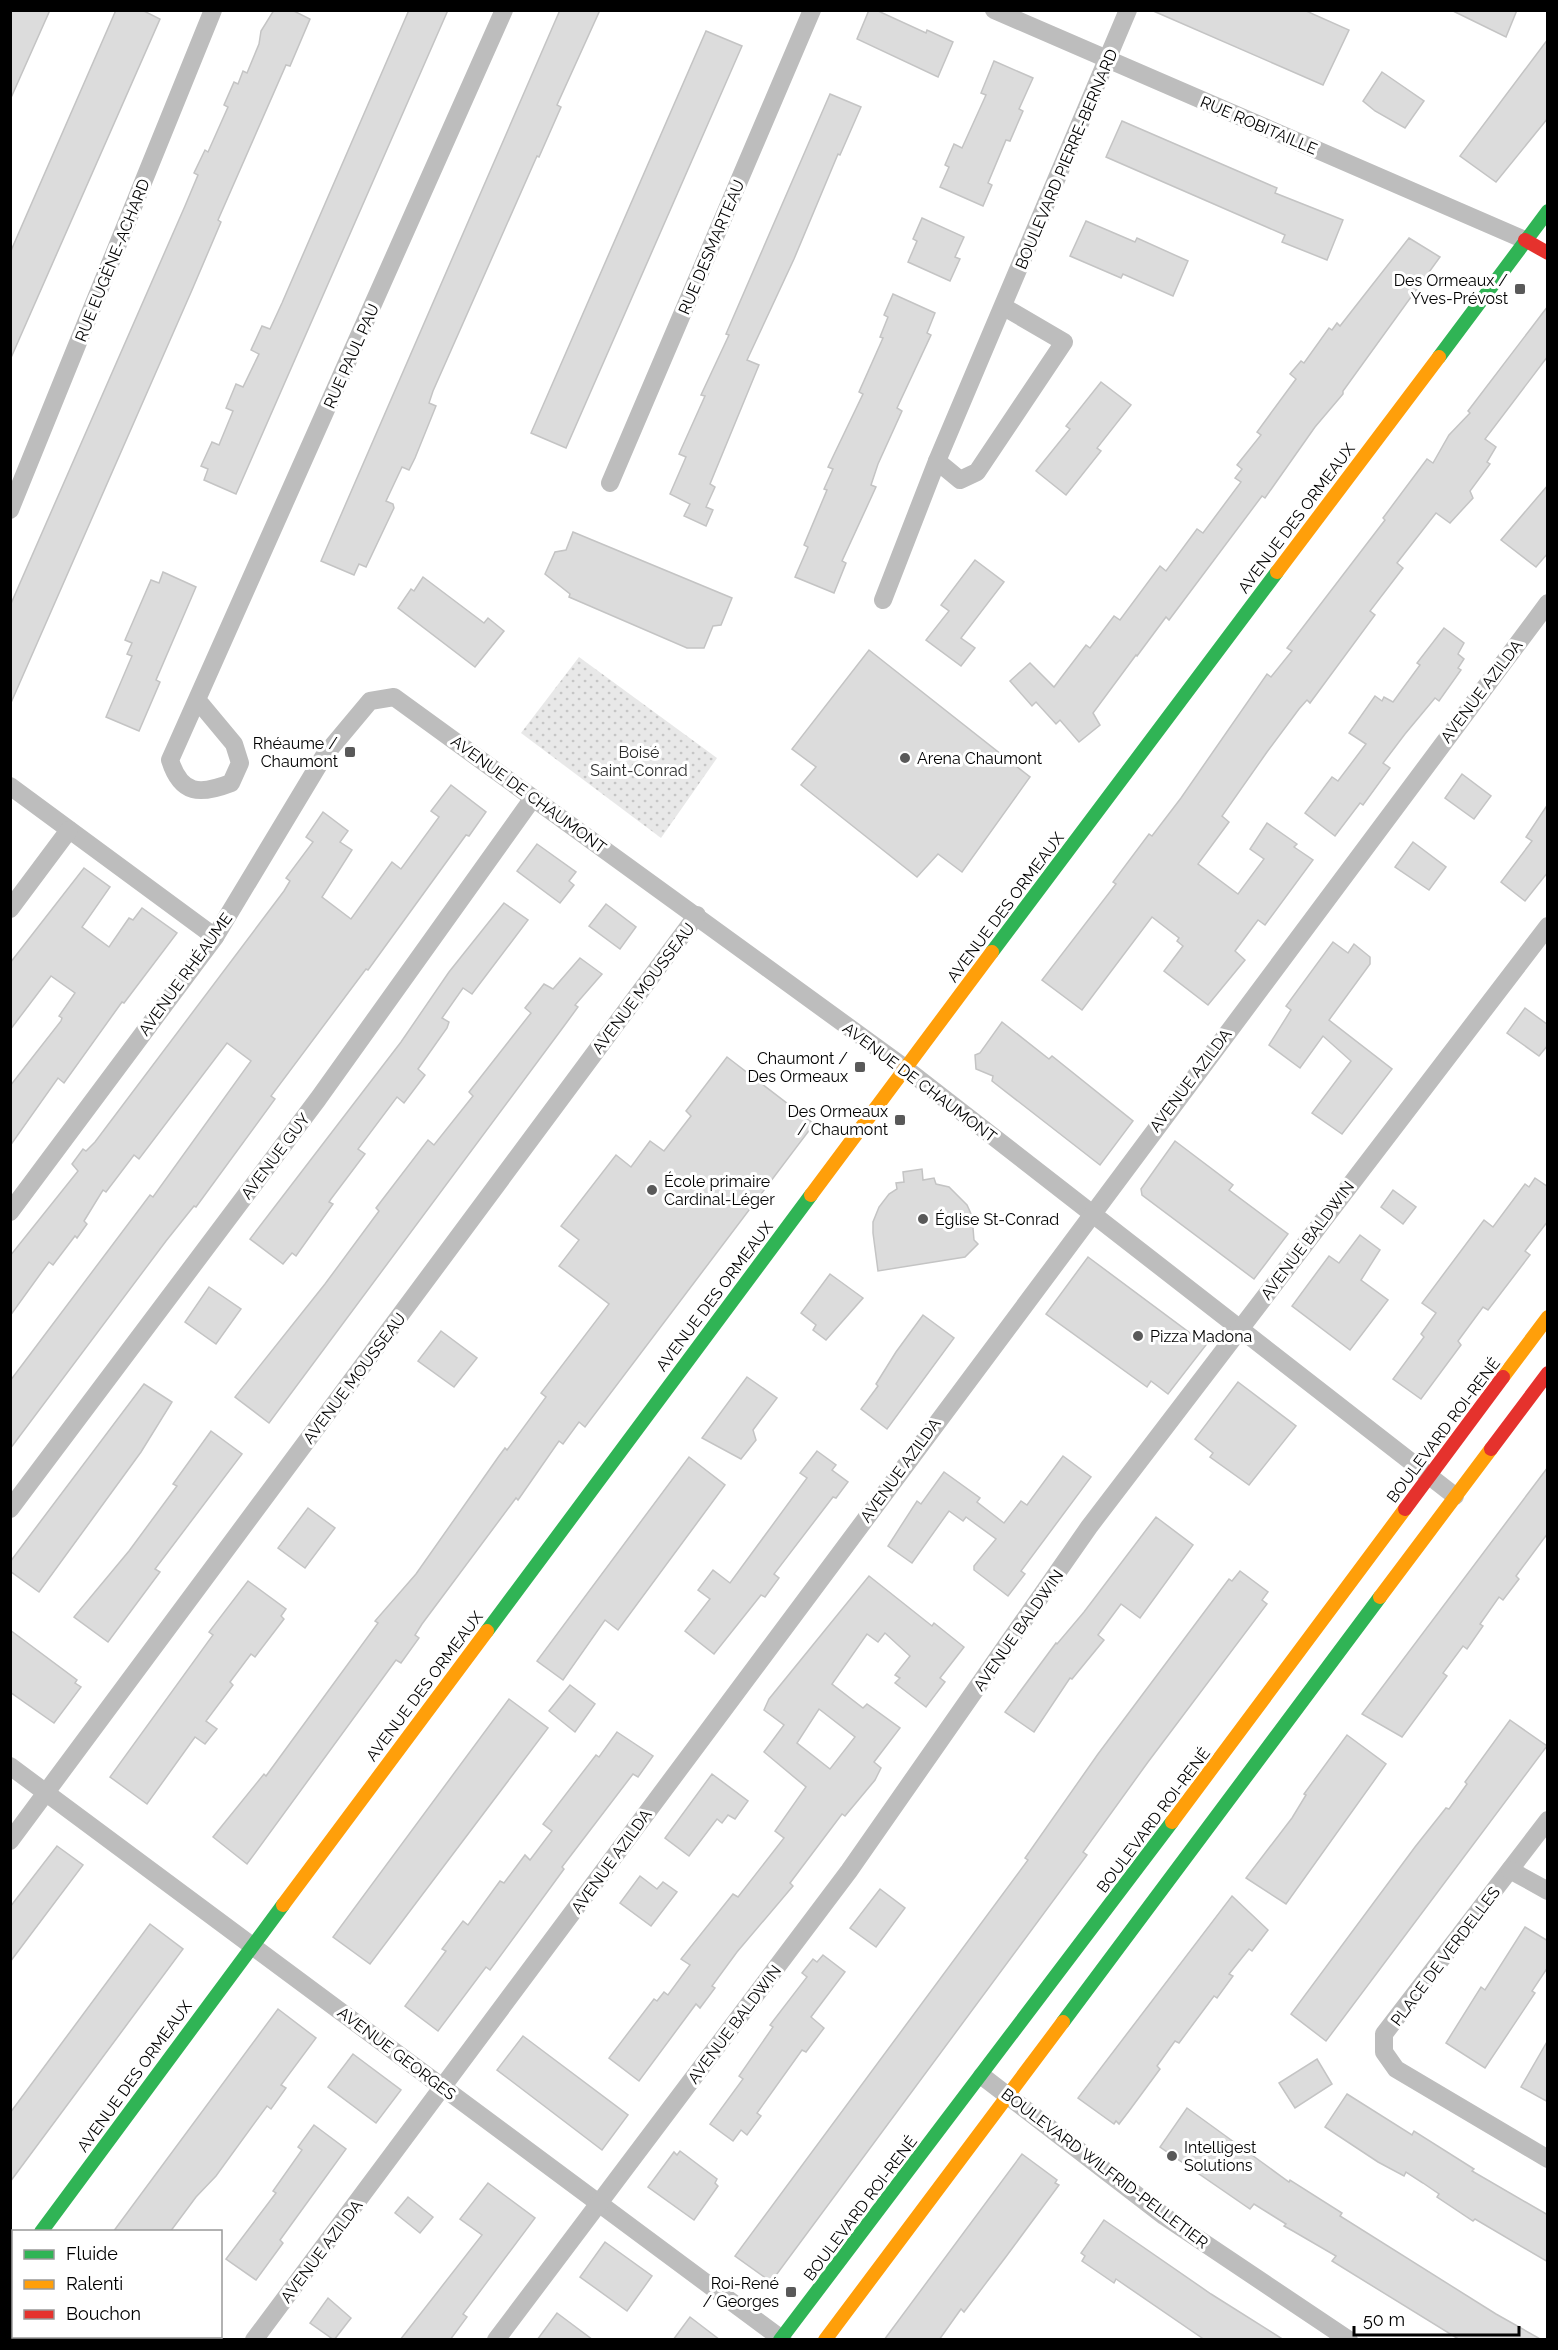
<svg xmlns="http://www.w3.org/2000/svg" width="1558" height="2350" viewBox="0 0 1558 2350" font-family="Raleway,sans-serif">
<defs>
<pattern id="park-dots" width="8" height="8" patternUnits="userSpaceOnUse" patternTransform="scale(1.5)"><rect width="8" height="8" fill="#e8e8e8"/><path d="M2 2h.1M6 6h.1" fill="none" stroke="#c5c5c5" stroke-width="1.8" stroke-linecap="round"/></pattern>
</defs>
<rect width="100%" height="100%" fill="#fff"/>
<path fill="url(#park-dots)" d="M579 657 717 758 661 838 521 733Z"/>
<g fill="#dcdcdc" stroke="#c4c4c4" stroke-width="1.5" fill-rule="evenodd">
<path d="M10 10H50L10 100Z"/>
<path d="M116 10H142L160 19 10 360V253Z"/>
<path d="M274 10H292L310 19 290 66 286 65 218 220 221 222 192 290 10 705V606L185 206 198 175 194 173 205 150 208 152 228 107 224 105 234 82 238 84 243 71 247 73 259 44 261 31Z"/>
<path d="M409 10H448L236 494 204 480 208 469 201 466 212 442 219 445 233 411 226 408 236 384 243 387 259 354 251 350 262 326 270 329 282 303Z"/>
<path d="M560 10H600L557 105 561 107 539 157 537 156 433 391 429 403 436 406 415 458 409 470 402 467 386 501 393 504 394 508 366 567 359 564 354 575 321 561Z"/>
<path d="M869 10H876L926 33 927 30 953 42 938 77 857 39Z"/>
<path d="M1151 10H1304L1349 30 1323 85Z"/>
<path d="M1451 10H1517L1506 37Z"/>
<path d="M706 31 742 46 566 448 531 433Z"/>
<path d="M1548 39V118L1496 182 1460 156Z"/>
<path d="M994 61 1033 78 1019 109 1023 111 1010 141 1006 140 988 183 992 185 983 206 940 187 949 167 945 165 954 144 962 148 986 95 981 93Z"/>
<path d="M1382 72 1424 101 1405 128 1375 111 1363 101Z"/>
<path d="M830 94 861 107 840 155 838 154 794 259 747 360 759 365 710 484 715 487 706 507 713 510 706 526 684 516 690 504 670 494 686 457 679 454 705 396 701 395 729 335 726 334Z"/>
<path d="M1122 121 1277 188 1275 193 1343 220 1327 260 1282 242 1285 235 1106 157Z"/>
<path d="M922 218 964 237 955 257 960 259 950 281 908 262 917 241 913 239Z"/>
<path d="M1086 221 1135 242 1137 238 1188 261 1173 296 1123 274 1121 278 1070 256Z"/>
<path d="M1409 238 1440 257 1343 391V394L1315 427 1265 498 1262 496 1169 620 1166 617 1137 656 1136 655 1093 713 1100 725 1079 742 1060 720 1056 724 1036 702 1032 706 1010 681 1030 663 1054 687 1086 645 1090 648 1114 616 1120 620 1160 566 1166 571 1197 529 1203 533 1241 482 1235 478 1242 469 1237 465 1261 435 1257 432 1296 379 1290 374 1301 361 1304 363 1329 328 1332 330 1337 323 1340 326Z"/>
<path d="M893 294 935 313 927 333 931 335 897 408 902 411 878 464 871 485 876 487 842 561 846 563 834 593 795 577 808 547 804 545 827 490 824 489 833 469 828 467 863 394 859 392 883 338 880 337 888 317 884 315Z"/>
<path d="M1548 306V356L1485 439 1496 447 1487 462 1490 464 1470 491 1473 498 1450 523 1436 513 1397 563 1403 568 1370 611 1375 615 1310 703 1307 700 1299 709 1267 752 1222 816 1229 822 1198 864 1238 894 1264 859 1250 849 1267 823 1297 844 1294 847 1313 860 1265 925 1258 920 1235 951 1245 960 1208 1005 1164 971 1183 946 1177 941 1179 938 1152 917 1082 1010 1042 980 1116 884 1113 882 1149 834 1152 836 1181 798 1267 674 1271 677 1292 651 1287 648 1385 520 1383 518 1427 459 1433 463 1449 435 1470 413 1468 411Z"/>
<path d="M1101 382 1131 405 1097 448 1101 451 1066 495 1036 471 1070 429 1066 426Z"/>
<path d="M1548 485V553L1536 567 1501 540Z"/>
<path d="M573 532 732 598 721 625 713 626 704 648H687L569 597 570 594 545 574 555 552 566 550Z"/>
<path d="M975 560 1004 582 961 638 975 648 961 666 926 640 949 611 941 605Z"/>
<path d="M163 572 196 587 156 680 160 682 139 731 106 717 132 656 127 654 132 643 125 640 151 580 159 583Z"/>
<path d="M423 577 484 623 488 618 504 631 475 667 398 608 411 589 414 591Z"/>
<path d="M1444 628 1464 643 1458 654 1464 659 1458 668 1461 670 1439 701 1435 698 1405 734 1383 763 1390 768 1363 805 1360 803 1335 836 1305 813 1332 777 1338 781 1366 744 1349 733 1375 696 1382 701 1384 697 1393 702 1420 665 1417 663Z"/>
<path d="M869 650 1030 777 962 872 938 854 917 877 801 785 816 767 792 749Z"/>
<path d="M1462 774 1491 796 1474 819 1445 798Z"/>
<path d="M451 785 486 812 469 836 466 835 368 970 366 969 271 1096 275 1099 196 1207 194 1206 166 1241 10 1449V1381L150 1195 153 1197 251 1061 227 1043 139 1159 134 1155 106 1192 103 1190 84 1221 87 1224 77 1238 75 1236 53 1265 49 1262 10 1316V1256L78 1171 72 1164 83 1149 86 1151 95 1142 284 891 290 881 286 878 313 842 306 837 323 812 348 831 340 842 352 850 322 897 351 919 392 862 401 869 439 817 431 811Z"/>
<path d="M1548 804V872L1525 901 1501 882 1532 841 1526 837Z"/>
<path d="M1413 842 1446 867 1429 890 1395 867Z"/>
<path d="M537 844 576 872 569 881 574 885 560 903 517 871Z"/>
<path d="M84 868 110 887 82 927 109 947 129 918 133 920 142 908 177 933 124 1003 122 1002 64 1083 58 1078 10 1146V1086L61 1021 62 1018 59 1016 75 993 51 976 10 1030V963Z"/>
<path d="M504 903 528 920 472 994 463 988 442 1018 449 1022 447 1028 418 1069 425 1075 404 1103 397 1097 358 1149 365 1154 331 1199 329 1202 333 1204 296 1256 292 1253 283 1264 250 1239 401 1042 449 972Z"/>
<path d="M606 904 636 927 620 949 589 926Z"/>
<path d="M1333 942 1348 953 1354 944 1370 957V964L1329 1020 1392 1069 1342 1134 1312 1113 1351 1061 1323 1036 1300 1068 1269 1045 1291 1010 1286 1006Z"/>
<path d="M580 958 602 974 575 1005 578 1007 567 1022 269 1423 235 1397 325 1284 379 1211 376 1208 428 1140 434 1145 473 1096 469 1092 531 1013 525 1008 544 984 553 989Z"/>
<path d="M1525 1008 1548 1025V1045L1539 1056 1507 1033Z"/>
<path d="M1002 1022 1049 1059 1052 1056 1133 1121 1100 1165 992 1081 993 1076 976 1069 975 1055 980 1053Z"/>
<path d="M727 1057 814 1124 585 1427 579 1422 563 1444 559 1441 518 1500 516 1498 422 1624 415 1635 419 1638 401 1663 396 1660 247 1864 213 1837 264 1774 266 1776 378 1623 375 1621 416 1574 499 1456 505 1448 507 1450 546 1397 541 1393 609 1304 559 1266 579 1240 561 1226 616 1155 631 1167 650 1141 664 1151 691 1116 686 1111Z"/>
<path d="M1175 1141 1233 1185 1229 1190 1288 1234 1254 1279 1142 1195 1141 1189Z"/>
<path d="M922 1169 923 1180 934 1178 936 1184 949 1187 967 1205 972 1216 974 1240 978 1244 965 1257 878 1271 873 1233V1222L879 1207 889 1194 897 1189 896 1183 904 1182 903 1172Z"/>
<path d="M1535 1178 1548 1187V1221L1525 1251 1530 1255 1488 1310 1483 1307 1458 1341 1461 1345 1421 1399 1393 1379 1424 1337 1421 1334 1436 1313 1422 1303 1484 1220 1493 1227 1525 1184 1529 1187Z"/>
<path d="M1393 1190 1416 1207 1403 1224 1381 1207Z"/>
<path d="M1360 1235 1380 1250 1361 1280 1388 1300 1350 1350 1292 1306 1329 1256 1339 1263Z"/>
<path d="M1088 1257 1206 1345 1168 1394 1151 1381 1147 1387 1046 1314Z"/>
<path d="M830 1274 863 1298 826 1340 813 1330 816 1325 801 1313Z"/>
<path d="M209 1287 241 1309 216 1344 185 1322Z"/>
<path d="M923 1315 954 1338 887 1429 861 1409 878 1386 876 1384 896 1352Z"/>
<path d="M441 1331 477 1358 454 1387 418 1361Z"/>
<path d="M747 1377 777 1398 753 1430 756 1440 741 1459 702 1438Z"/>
<path d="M1238 1382 1296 1426 1249 1485 1210 1457 1213 1453 1195 1439Z"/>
<path d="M144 1384 172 1402 141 1452 39 1592 10 1571V1562Z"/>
<path d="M211 1431 242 1454 155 1569 160 1572 108 1642 74 1617 129 1551 177 1486 173 1484Z"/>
<path d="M817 1451 836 1465 832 1470 848 1482 836 1498 833 1497 774 1574 779 1578 765 1597 761 1595 714 1654 685 1631 710 1599 698 1590 713 1570 730 1583 807 1478 800 1473Z"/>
<path d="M1063 1456 1091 1477 1021 1571 1025 1574 1008 1596 974 1570V1566L996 1539 966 1517 963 1521 949 1511 912 1563 888 1546 917 1501 921 1504 944 1472 980 1498 977 1502 1004 1523 1021 1501 1027 1505Z"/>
<path d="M689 1457 725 1485 618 1630 605 1620 563 1680 537 1661Z"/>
<path d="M1548 1467V1533L1516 1576 1519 1579 1503 1600 1499 1597 1480 1624 1483 1626 1467 1649 1463 1646 1443 1673 1447 1676 1402 1737 1362 1714Z"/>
<path d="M308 1508 335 1528 305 1568 278 1548Z"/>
<path d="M1156 1517 1193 1545 1140 1618 1121 1604 1098 1635 1104 1640 1072 1679 1070 1678 1034 1732 1005 1712 1056 1643 1057 1644 1084 1612Z"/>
<path d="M1240 1571 1268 1592 1262 1600 1267 1604 1148 1762 1083 1852 1087 1855 771 2282 735 2256 1028 1860 1025 1858 1098 1754 1229 1579 1232 1581Z"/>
<path d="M869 1576 932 1626 934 1623 964 1647 940 1678 945 1682 926 1707 895 1683 900 1678 895 1675 910 1656 885 1633 878 1642 867 1634 832 1684 863 1708 867 1704 900 1728 874 1762 881 1768 875 1780 845 1816 842 1814 790 1883 793 1886 737 1952 712 1986 715 1988 700 2008 696 2004 639 2081 609 2058 654 1999 657 2001 664 1992 668 1995 690 1965 681 1959 733 1894 738 1897 784 1838 775 1831 806 1787 764 1752 784 1725 764 1710 769 1699ZM819 1709 855 1737 830 1769 797 1743Z"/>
<path d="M248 1581 286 1609 281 1616 284 1619 255 1657 251 1654 230 1682 233 1685 206 1721 217 1729 205 1744 195 1737 147 1804 110 1777 213 1635 209 1632Z"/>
<path d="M10 1630 77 1680 75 1683 81 1687 54 1723 10 1692Z"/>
<path d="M570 1685 595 1704 575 1732 549 1711Z"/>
<path d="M509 1699 548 1728 370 1964 333 1937Z"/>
<path d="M1510 1720 1547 1746 1326 2041 1291 2014 1415 1847 1446 1808 1449 1809 1467 1784 1465 1782Z"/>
<path d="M617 1732 653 1756 638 1777 633 1774 562 1867 564 1869 490 1970 486 1967 438 2031 405 2006 446 1951 442 1949 463 1921 468 1925 500 1881 504 1883 525 1855 530 1860 552 1831 543 1824 596 1755 599 1757Z"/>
<path d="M1347 1735 1386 1764 1286 1904 1246 1878 1292 1818 1306 1795 1304 1794Z"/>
<path d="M712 1774 748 1801 735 1819 728 1815 722 1823 717 1819 689 1856 665 1838Z"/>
<path d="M57 1846 83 1865 10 1962V1907Z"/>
<path d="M640 1876 657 1889 663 1882 677 1892 651 1926 620 1903Z"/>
<path d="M880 1889 905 1908 876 1947 850 1928Z"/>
<path d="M1232 1896 1268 1930 1252 1951 1249 1949 1229 1974 1233 1976 1217 1998 1214 1996 1179 2043 1175 2041 1157 2066 1160 2069 1129 2111 1119 2124 1116 2121 1114 2124 1078 2098Z"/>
<path d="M150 1924 183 1949 10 2182V2113Z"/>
<path d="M1525 1927 1548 1941V1967L1532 1991 1535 1993 1485 2068 1446 2043 1481 1987 1485 1990Z"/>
<path d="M823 1955 845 1972 811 2017 824 2028 806 2052 802 2050 757 2113 761 2116 747 2135 741 2130 733 2141 710 2124 743 2079 739 2076 773 2027 770 2025 807 1977 802 1973 813 1959 817 1962Z"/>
<path d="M278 2009 316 2038 281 2085 286 2088 271 2109 267 2106 216 2176 196 2197 170 2232H113Z"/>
<path d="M523 2036 628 2115 602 2150 497 2070Z"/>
<path d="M1548 2040V2102L1521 2087Z"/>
<path d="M353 2054 401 2090 376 2123 328 2087Z"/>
<path d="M1317 2059 1332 2084 1295 2108 1279 2083Z"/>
<path d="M1347 2094 1412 2135 1414 2131 1474 2169 1472 2171 1548 2215V2262L1475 2219 1473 2221 1437 2197 1439 2194 1423 2183 1406 2172 1404 2176 1378 2162 1325 2127Z"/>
<path d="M1187 2108 1289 2182 1290 2180 1342 2213 1340 2216 1496 2314 1542 2340H1460L1332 2261 1336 2256 1293 2231 1284 2226 1286 2224 1254 2204 1250 2209 1160 2147Z"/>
<path d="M314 2125 346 2149 280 2240 283 2243 256 2280 226 2259 276 2193 273 2191 302 2150 298 2147Z"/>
<path d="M680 2151 717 2179 715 2183 718 2186 694 2220 648 2187 674 2152 677 2155Z"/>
<path d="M1022 2154 1057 2180 1055 2183 1059 2185 1005 2258 964 2312 961 2309 939 2340H884Z"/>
<path d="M488 2183 535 2218 463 2314 467 2317 450 2340H400L482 2235 460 2219Z"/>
<path d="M408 2197 433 2217 420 2233 395 2213Z"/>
<path d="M1104 2220 1211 2294 1284 2340H1205L1116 2279 1114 2283 1082 2261 1085 2256 1081 2253Z"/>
<path d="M605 2242 652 2276 627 2311 580 2277Z"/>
<path d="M328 2298 351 2318 334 2340 310 2323Z"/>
<path d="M557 2313 593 2340H537Z"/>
<path d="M690 2317 720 2340H673Z"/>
</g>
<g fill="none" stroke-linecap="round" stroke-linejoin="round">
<g stroke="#bdbdbd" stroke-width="18">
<path d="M994 10 1525 240"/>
<path d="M937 461 960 480 977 472 1064 342 1004 307"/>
<path d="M610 483 812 10"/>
<path d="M10 510 213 10"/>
<path d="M883 600 937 461 1128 10"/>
<path d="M199 702 234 744 240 763 231 783C200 795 181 795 170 760L504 10"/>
<path d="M10 786 215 937"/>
<path d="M10 909 69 830"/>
<path d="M10 1212 215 937 324 756 370 701 394 697 905 1068 1455 1496"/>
<path d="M10 1509 318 1099 533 798"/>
<path d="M10 1766 783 2340"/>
<path d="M1548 1820 1384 2034V2052L1396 2069 1548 2159"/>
<path d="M10 1841 697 915"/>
<path d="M1510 1870 1548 1891"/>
<path d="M982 2076 1164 2216 1349 2340"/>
<path d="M254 2340 1548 603"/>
<path d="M496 2340 849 1871 1089 1527 1548 926"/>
</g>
<g stroke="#30b455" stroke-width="14">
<path d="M1439 357 1548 211"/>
<path d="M992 952 1277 572"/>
<path d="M487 1631 811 1195"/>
<path d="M1063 2022 1380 1597"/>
<path d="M41 2232 283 1905"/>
<path d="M780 2340 1172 1822"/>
</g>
<g stroke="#ff9f0a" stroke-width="14">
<path d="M1277 572 1439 357"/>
<path d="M811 1195 992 952"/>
<path d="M1503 1377 1548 1317"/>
<path d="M1380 1597 1491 1449"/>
<path d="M1172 1822 1405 1509"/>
<path d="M283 1905 487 1631"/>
<path d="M10 2273 14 2269"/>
<path d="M825 2340 1063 2022"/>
</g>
<g stroke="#e5322d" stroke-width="14">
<path d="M1525 240 1548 253"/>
<path d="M1491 1449 1548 1373"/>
<path d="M1405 1509 1503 1377"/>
</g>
</g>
<g fill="#595959" stroke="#fff" stroke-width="2">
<rect x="1514" y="283" width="12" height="12" rx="3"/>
<rect x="344" y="746" width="12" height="12" rx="3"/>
<circle cx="905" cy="758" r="6"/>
<rect x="854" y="1061" width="12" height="12" rx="3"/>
<rect x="894" y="1114" width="12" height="12" rx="3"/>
<circle cx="652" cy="1190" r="6"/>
<circle cx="923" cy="1219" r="6"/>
<circle cx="1138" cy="1336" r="6"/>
<circle cx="1172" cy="2156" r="6"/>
<rect x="785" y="2286" width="12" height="12" rx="3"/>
</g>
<g text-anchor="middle" stroke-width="6" stroke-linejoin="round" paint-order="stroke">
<g font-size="16" fill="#000" stroke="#fff">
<text transform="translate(1259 125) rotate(23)" y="6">RUE ROBITAILLE</text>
<text transform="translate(1066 159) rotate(-67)" y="6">BOULEVARD PIERRE-BERNARD</text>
<text transform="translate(711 247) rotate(-67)" y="6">RUE DESMARTEAU</text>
<text transform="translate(112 260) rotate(-68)" y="6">RUE EUGÈNE-ACHARD</text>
<text transform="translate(351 356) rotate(-66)" y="6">RUE PAUL PAU</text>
<text transform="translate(1296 518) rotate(-53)" y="6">AVENUE DES ORMEAUX</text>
<text transform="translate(1481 691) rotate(-53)" y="6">AVENUE AZILDA</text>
<text transform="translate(529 794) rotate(36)" y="6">AVENUE DE CHAUMONT</text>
<text transform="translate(1005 907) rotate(-53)" y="6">AVENUE DES ORMEAUX</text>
<text transform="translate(185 974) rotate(-54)" y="6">AVENUE RHÉAUME</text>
<text transform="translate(643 988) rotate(-53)" y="6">AVENUE MOUSSEAU</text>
<text transform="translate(1190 1080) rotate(-53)" y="6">AVENUE AZILDA</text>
<text transform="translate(920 1082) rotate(37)" y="6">AVENUE DE CHAUMONT</text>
<text transform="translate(275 1156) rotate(-53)" y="6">AVENUE GUY</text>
<text transform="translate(1307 1240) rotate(-53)" y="6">AVENUE BALDWIN</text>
<text transform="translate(714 1296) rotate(-53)" y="6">AVENUE DES ORMEAUX</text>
<text transform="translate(354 1378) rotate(-53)" y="6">AVENUE MOUSSEAU</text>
<text transform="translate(1443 1430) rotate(-53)" y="6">BOULEVARD ROI-RENÉ</text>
<text transform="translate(900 1470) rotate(-54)" y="6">AVENUE AZILDA</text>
<text transform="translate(1018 1630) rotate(-55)" y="6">AVENUE BALDWIN</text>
<text transform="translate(424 1686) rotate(-53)" y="6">AVENUE DES ORMEAUX</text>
<text transform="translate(1153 1820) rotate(-53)" y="6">BOULEVARD ROI-RENÉ</text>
<text transform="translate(611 1861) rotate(-54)" y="6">AVENUE AZILDA</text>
<text transform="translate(1445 1956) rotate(-53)" y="6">PLACE DE VERDELLES</text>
<text transform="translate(734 2024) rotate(-53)" y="6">AVENUE BALDWIN</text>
<text transform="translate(397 2053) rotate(37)" y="6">AVENUE GEORGES</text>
<text transform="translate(134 2076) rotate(-54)" y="6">AVENUE DES ORMEAUX</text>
<text transform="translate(1105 2168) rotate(37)" y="6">BOULEVARD WILFRID-PELLETIER</text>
<text transform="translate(860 2208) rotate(-53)" y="6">BOULEVARD ROI-RENÉ</text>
<text transform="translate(321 2251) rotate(-53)" y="6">AVENUE AZILDA</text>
</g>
<g font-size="16" fill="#000" stroke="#fff" text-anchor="end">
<text x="1508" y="286">Des Ormeaux /<tspan x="1508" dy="18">Yves-Prévost</tspan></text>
<text x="338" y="749">Rhéaume /<tspan x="338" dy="18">Chaumont</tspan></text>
<text x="917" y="764" text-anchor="start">Arena Chaumont</text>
<text x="848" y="1064">Chaumont /<tspan x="848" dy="18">Des Ormeaux</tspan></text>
<text x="888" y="1117">Des Ormeaux<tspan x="888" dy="18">/ Chaumont</tspan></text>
<text x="664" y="1187" text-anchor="start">École primaire<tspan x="664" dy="18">Cardinal-Léger</tspan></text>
<text x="935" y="1225" text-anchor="start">Église St-Conrad</text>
<text x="1150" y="1342" text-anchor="start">Pizza Madona</text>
<text x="1184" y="2153" text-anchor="start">Intelligest<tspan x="1184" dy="18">Solutions</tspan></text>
<text x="779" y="2289">Roi-René<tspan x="779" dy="18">/ Georges</tspan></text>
</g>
<g font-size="16" fill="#2d2d2d" stroke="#fff">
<text x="639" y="758">Boisé<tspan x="639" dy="18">Saint-Conrad</tspan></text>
</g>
</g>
<rect width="1558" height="2350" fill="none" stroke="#000000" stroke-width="24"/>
<rect x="12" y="2230" width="210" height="108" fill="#ffffff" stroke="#999999" stroke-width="1.5"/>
<rect x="24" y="2250" width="30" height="9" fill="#30b455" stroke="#999999" stroke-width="1.5"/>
<text x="66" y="2260" font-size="18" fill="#000000">Fluide</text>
<rect x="24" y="2280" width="30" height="9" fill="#ff9f0a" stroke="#999999" stroke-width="1.5"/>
<text x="66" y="2290" font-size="18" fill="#000000">Ralenti</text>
<rect x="24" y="2310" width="30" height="9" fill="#e5322d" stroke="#999999" stroke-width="1.5"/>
<text x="66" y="2320" font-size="18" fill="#000000">Bouchon</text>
<path d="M1354 2326v9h165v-9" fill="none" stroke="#000000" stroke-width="3"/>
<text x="1363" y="2326" font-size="18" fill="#000000" stroke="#ffffff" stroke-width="4.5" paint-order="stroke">50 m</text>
</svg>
